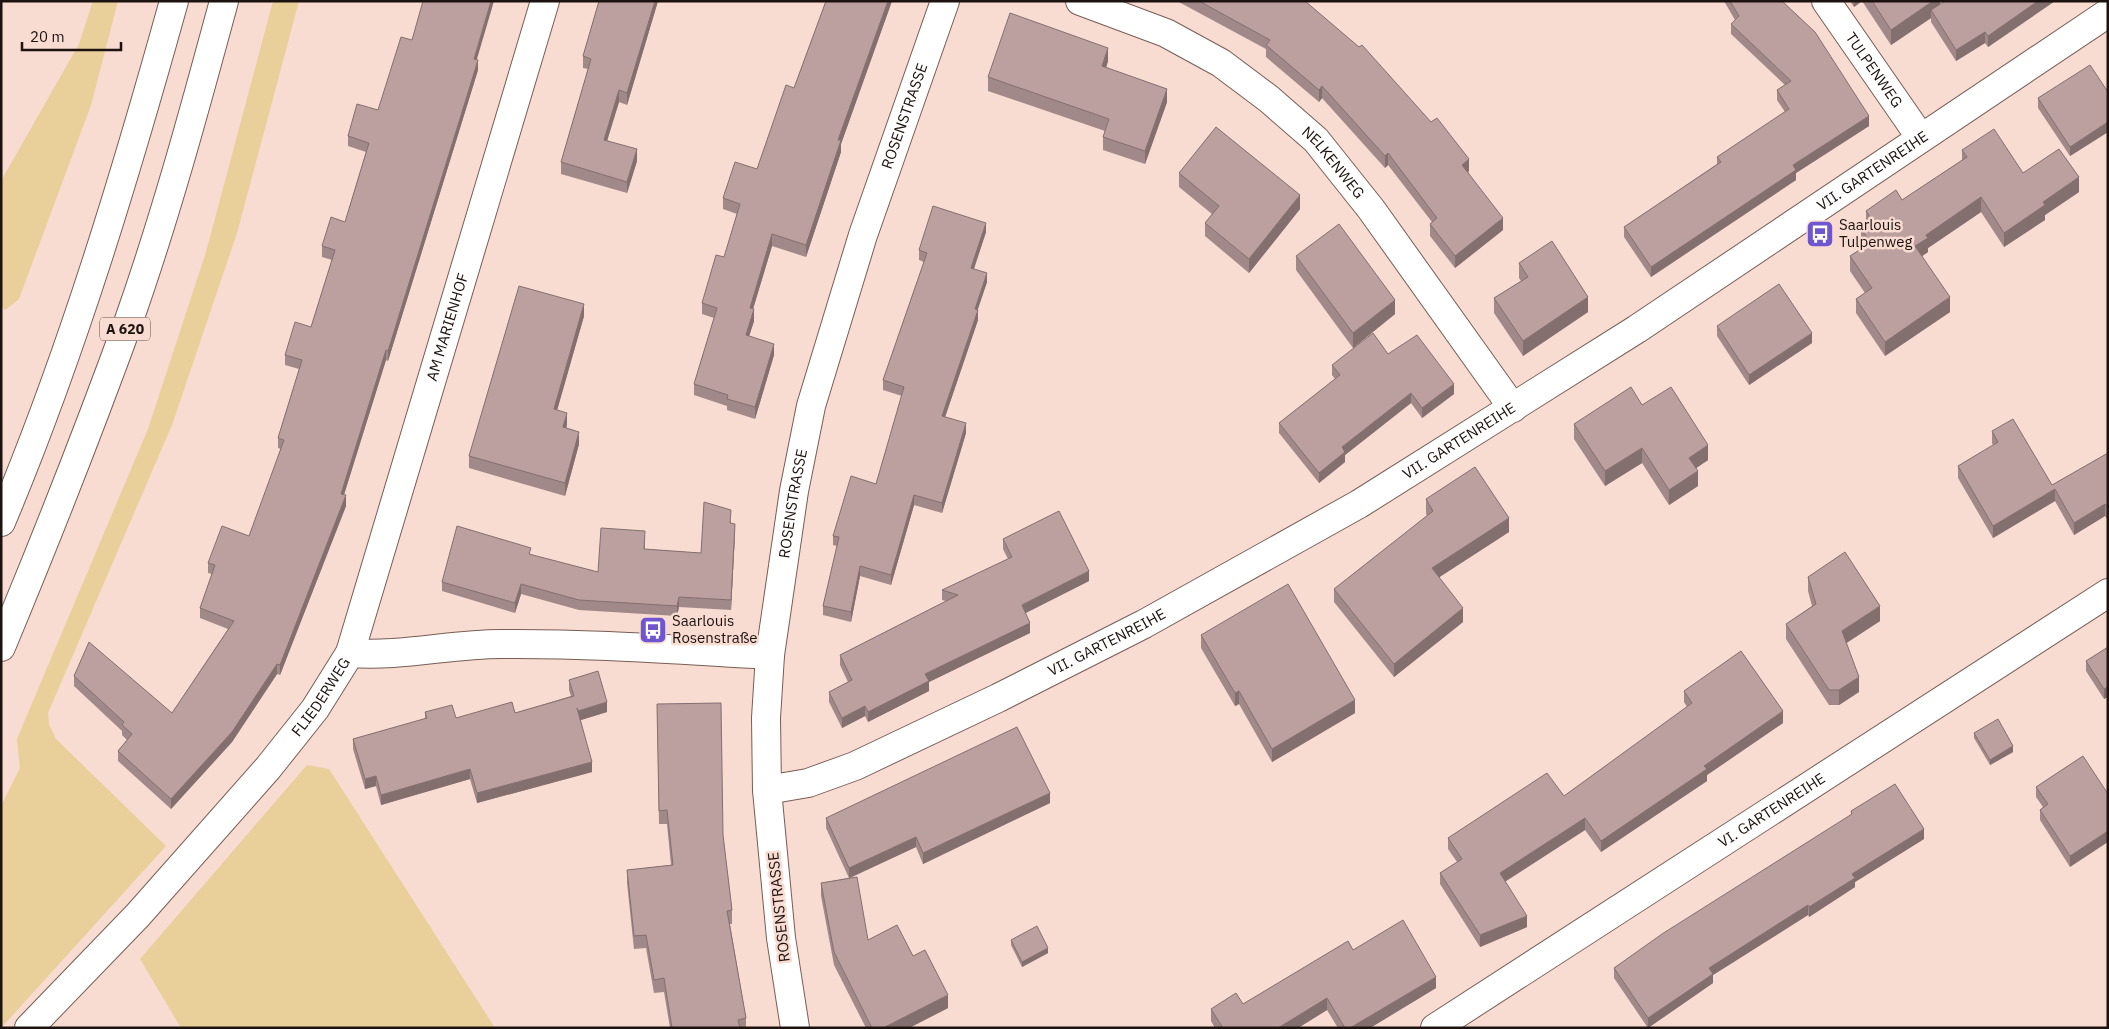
<svg xmlns="http://www.w3.org/2000/svg" width="2109" height="1029" viewBox="0 0 2109 1029" font-family="'IBM Plex Sans',sans-serif">
<rect width="100%" height="100%" fill="#f8dbd1"/>
<g fill="#e9cf9a">
<path d="M93 1H118L91 105 19 299 5 310 1 306V181L79 44Z"/>
<path d="M273 1H299L237 233 172 425 48 713 49 724 56 739 166 846 1 1028V806L20 768 17 739 148 429 206 252Z"/>
<path d="M307 765 329 769 495 1028H181L140 959Z"/>
</g>
<g fill="none" stroke-linecap="round" stroke-linejoin="round">
<g stroke="#775e55" stroke-width="30">
<g id="minor">
<path id="s1" d="M1080 1 1166 33 1221 63 1269 99 1316 140 1371 209 1513 408"/>
<path id="s2" d="M1826 1 1921 138"/>
<path d="M350 653C401 657 450 644 501 644 590 643 680 650 770 655"/>
<path id="s3" d="M767 790 808 783 855 766 998 698 1144 624 1359 504 1637 329 2108 13"/>
<path id="s4" d="M29 1028 138 915 268 768 315 709 350 653 545 1"/>
<path id="s5" d="M795 1028 781 938 767 790 766 718 770 655 794 491 811 406 863 235 945 1"/>
<path id="s6" d="M1435 1028 2108 593"/>
</g>
</g>
<g stroke="#775e55" stroke-width="30">
<g id="highway">
<path d="M1 522C72 353 125 177 174 1"/>
<path d="M1 647C46 539 89 430 129 320 166 215 195 108 224 1"/>
</g>
</g>
<use href="#minor" stroke="#fff" stroke-width="28"/>
<use href="#highway" stroke="#fff" stroke-width="28"/>
</g>
<g fill="#a28989">
<path d="M599 1H658L627 105 619 102 607 140 637 161 627 193 561 174V162L588 69 583 68V56Z"/>
<path d="M826 1H892L841 144V152L806 257 772 246 753 309 754 321 749 336 774 355 755 419 727 410V406L694 395V384L714 318 702 314V303L724 257 737 214 723 209V198L757 169 794 88Z"/>
<path d="M1177 1H1305L1469 171 1468 172 1503 230 1455 268 1430 236V224L1432 222 1388 165 1385 168 1322 98 1319 102 1266 57V49Z"/>
<path d="M1724 1H1782L1869 126 1796 173V180L1651 277 1624 237V227L1717 164V157L1785 112 1777 100V90L1785 85 1731 34V24L1735 20Z"/>
<path d="M1850 1H1940V5L1945 1H2055L1988 47 1985 43 1956 61 1931 22V18L1891 45 1862 1 1854 7Z"/>
<path d="M412 40 477 60 478 70 388 361 386 360 344 495 346 506 280 675 277 674 232 742 171 809 118 761V751L127 740 122 735V731L74 686V676L172 713 228 629 200 618V608L212 574 208 573V563L249 536 281 449 278 448V438L299 369 285 365V355L311 327 332 260 322 257V246L345 222 366 152 348 146V136L378 110Z"/>
<path d="M1108 61 1106 68 1167 102 1145 164 1103 150V137L1105 131 988 91V77Z"/>
<path d="M2108 92V132L2070 156 2038 108V98Z"/>
<path d="M1962 150 2023 173 2079 192 2045 215V220L2004 247 1981 212 1928 248V252L1922 256 1950 312 1885 356 1856 313V299L1865 293 1850 271V256L1864 247 1861 243V228L1866 225V211L1902 200 1962 160Z"/>
<path d="M1179 173 1300 209 1249 273 1205 236V223L1212 214 1179 187Z"/>
<path d="M986 232 974 269 987 282 977 310 978 320 945 417 966 433 942 513 914 505 891 585 860 576 851 622 823 615V606L837 546 833 545V536L876 484 902 396 883 390V380L924 262 919 260V250Z"/>
<path d="M1296 256 1395 314 1353 348 1296 270Z"/>
<path d="M1519 263 1588 312 1523 356 1494 313V298L1521 281 1519 278Z"/>
<path d="M584 316 557 410 567 425 566 428 579 444 565 496 469 468V456Z"/>
<path d="M1717 326 1812 343 1749 385 1717 336Z"/>
<path d="M1388 354 1454 394 1422 418 1411 403 1345 455V462L1319 483 1279 433V423L1335 379 1332 375V365Z"/>
<path d="M1642 405 1708 460 1696 468 1698 486 1669 505 1642 463 1605 486 1574 439V424Z"/>
<path d="M1992 431 2052 485 2108 453V520L2105 516 2074 535 2055 501 1993 538 1958 478V466L1993 445 1992 443Z"/>
<path d="M1426 499 1509 532 1439 577 1463 622 1394 677 1334 602V589L1427 516 1426 513Z"/>
<path d="M731 520V523L735 533 731 610 679 607 677 616 579 610 521 594 515 613 442 591V582L531 555 598 572 645 541V549L701 553Z"/>
<path d="M1003 539 1089 581 1025 613 1030 633 929 682V691L868 722 865 716 842 728 829 702V692L848 682 840 665V655L946 601 942 600V590L1008 559 1003 549Z"/>
<path d="M1808 577 1880 621 1846 643 1859 692 1839 705H1829L1786 639V624L1812 606 1808 591Z"/>
<path d="M1201 635 1355 713 1272 762 1239 704 1235 706 1201 648Z"/>
<path d="M2108 647V697L2104 699 2086 671V661Z"/>
<path d="M569 680 607 712 580 720 592 772 477 803 470 779 381 805 376 786 365 789 353 749V739L425 719V712L456 718 515 713 571 696 569 690Z"/>
<path d="M1684 691 1783 723 1707 775V781L1601 852 1585 830 1505 881 1527 927 1480 947 1440 884V873L1457 862 1448 849V838L1564 796 1687 707 1684 702Z"/>
<path d="M657 704 723 835 732 910V924H730L746 1018V1028H670L664 992 654 993 646 948 634 949 627 883V870L671 865 667 824H659Z"/>
<path d="M1974 733 2013 752 1990 765 1974 738Z"/>
<path d="M2083 756 2070 867 2040 820V810L2043 807 2036 797V787Z"/>
<path d="M1050 803 923 864 916 847 850 878 868 940 913 956 948 1008 909 1028H866L834 965 821 896V883L849 878 826 828V818Z"/>
<path d="M1851 811 1924 839 1855 882V887L1809 917 1808 915 1713 975V983L1648 1028 1614 978V968L1851 815Z"/>
<path d="M1011 940 1048 953 1022 967 1011 945Z"/>
<path d="M1353 950 1436 988 1370 1028H1338L1327 1010 1298 1028H1215L1211 1021V1009L1243 1004Z"/>
</g>
<g fill="#846f6f">
<path d="M491 1H494L474 69V59Z"/>
<path d="M655 1H658L627 105V93Z"/>
<path d="M888 1H892L841 144V152L806 257V245L838 140Z"/>
<path d="M1854 1H1862L1854 7Z"/>
<path d="M1933 1H1940V12L1931 10V18L1891 45V30Z"/>
<path d="M2038 1H2055L1988 47V36Z"/>
<path d="M1985 32V43L1956 61V50Z"/>
<path d="M1108 48V61L1102 80V66Z"/>
<path d="M478 60V70L388 361V351Z"/>
<path d="M1322 86V98L1319 102V90Z"/>
<path d="M1167 89V102L1145 164V151Z"/>
<path d="M619 90V102L604 151V140Z"/>
<path d="M1869 116V126L1796 173V180L1651 277V267L1793 165Z"/>
<path d="M2108 122V132L2070 156V147Z"/>
<path d="M637 149V161L627 193V182Z"/>
<path d="M1388 153V165L1385 168V156Z"/>
<path d="M1469 159V171L1462 177V165Z"/>
<path d="M2079 177V192L2045 215V220L2004 247V233L2043 202Z"/>
<path d="M1300 195V209L1249 273V259Z"/>
<path d="M1981 197V212L1928 248V252L1915 261V246L1926 235Z"/>
<path d="M1503 218V230L1455 268V256Z"/>
<path d="M986 223V232L971 277V268Z"/>
<path d="M772 234V246L750 319V308Z"/>
<path d="M987 273V282L975 318V309Z"/>
<path d="M1588 297V312L1523 356V341Z"/>
<path d="M1950 297V312L1885 356V342Z"/>
<path d="M1395 300V314L1353 348V333Z"/>
<path d="M584 304V316L554 421V409Z"/>
<path d="M754 309V321L746 346V335Z"/>
<path d="M978 310V320L942 426V416Z"/>
<path d="M1812 333V343L1749 385V375Z"/>
<path d="M774 344V355L755 419V407Z"/>
<path d="M386 350V360L341 504V494Z"/>
<path d="M1454 384V394L1422 418V408Z"/>
<path d="M1411 393V403L1345 455V462L1319 483V473L1342 447Z"/>
<path d="M567 413V425L563 440V427Z"/>
<path d="M966 423V433L942 513V503Z"/>
<path d="M579 432V444L565 496V483Z"/>
<path d="M1708 445V460L1689 473V458Z"/>
<path d="M1642 448V463L1605 486V471Z"/>
<path d="M1698 471V486L1669 505V490Z"/>
<path d="M2055 489V501L1993 538V526Z"/>
<path d="M346 495V506L280 675V665Z"/>
<path d="M914 495V505L891 585V575Z"/>
<path d="M2105 504V516L2074 535V523Z"/>
<path d="M1509 518V532L1432 582V568Z"/>
<path d="M735 524V533L731 610V600Z"/>
<path d="M860 566V576L851 622V612Z"/>
<path d="M1089 571V581L1022 615V605Z"/>
<path d="M521 584V594L515 613V603Z"/>
<path d="M679 597V607L677 616V606Z"/>
<path d="M1880 606V621L1842 646V631Z"/>
<path d="M1463 608V622L1394 677V664Z"/>
<path d="M1030 623V633L929 682V691L868 722V712L925 674Z"/>
<path d="M277 664V674L232 742 171 809V799Z"/>
<path d="M1859 677V692L1839 705V690Z"/>
<path d="M2108 687V697L2104 699V689Z"/>
<path d="M1239 691V704L1235 706V693Z"/>
<path d="M1355 700V713L1272 762V749Z"/>
<path d="M607 702V712L578 721V711Z"/>
<path d="M865 706V716L842 728V718Z"/>
<path d="M1783 711V723L1707 775V781L1601 852V841L1704 766Z"/>
<path d="M2013 746V752L1990 765V760Z"/>
<path d="M592 762V772L477 803V793Z"/>
<path d="M470 769V779L381 805V795Z"/>
<path d="M376 776V786L365 789V779Z"/>
<path d="M1050 793V803L923 864V853Z"/>
<path d="M1585 818V830L1500 885V873Z"/>
<path d="M1924 829V839L1855 882V887L1809 917V907L1852 874Z"/>
<path d="M2108 831V842L2070 867V856Z"/>
<path d="M916 837V847L849 878V868Z"/>
<path d="M1808 905V915L1713 975V983L1648 1028V1018L1709 968Z"/>
<path d="M1527 916V927L1480 947V935Z"/>
<path d="M1048 948V953L1022 967V962Z"/>
<path d="M1436 977V988L1370 1028H1350Z"/>
<path d="M948 995V1008L909 1028H883Z"/>
<path d="M1327 998V1010L1298 1028H1278Z"/>
</g>
<g fill="#bc9f9f" stroke="#846f6f">
<path d="M423 1H491L474 59 478 60 467 96 388 351 386 350 341 494 346 495 280 665 277 664 232 732 171 799 118 751 132 734 122 725 124 722 74 676 89 642 172 713 234 621 200 608 215 565 208 563 222 526 249 536 284 440 278 438 302 360 285 355 295 322 311 327 335 250 322 246 331 217 345 222 369 143 348 136 357 104 378 110 401 37 412 40Z"/>
<path d="M599 1H655L627 93 619 90 604 140 637 149 627 182 561 162 591 59 583 56Z"/>
<path d="M826 1H888L838 140H841L806 245 772 234 750 308 754 309 746 335 774 344 755 407 727 399 728 395 694 384 717 308 702 303 716 255 724 257 740 204 723 198 735 162 757 169 786 85 794 88Z"/>
<path d="M1199 1H1305L1359 47 1362 45 1431 122 1437 118 1469 159 1462 165 1503 218 1455 256 1430 224 1437 218 1388 153 1385 156 1322 86 1319 90 1266 45 1270 40Z"/>
<path d="M1730 1H1782L1815 32 1869 116 1793 165 1796 170 1651 267 1624 227 1721 162 1717 157 1789 109 1777 90 1791 81 1731 24 1739 16Z"/>
<path d="M1872 1H1933L1891 30Z"/>
<path d="M1945 1H2038L1988 36 1985 32 1956 50 1931 10Z"/>
<path d="M1010 13 1108 48 1102 66 1167 89 1145 151 1103 137 1109 119 988 77Z"/>
<path d="M2090 65 2108 92V122L2070 147 2038 98Z"/>
<path d="M1216 127 1300 195 1249 259 1205 223 1219 206 1179 173Z"/>
<path d="M1994 129 2023 173 2059 149 2079 177 2043 202 2045 205 2004 233 1981 197 1926 235 1928 238 1915 246 1950 297 1885 342 1856 299 1872 288 1850 256 1870 243 1861 228 1872 220 1866 211 1896 190 1902 200 1967 157 1962 150Z"/>
<path d="M933 206 986 223 971 268 987 273 975 309 978 310 942 416 966 423 942 503 914 495 891 575 860 566 851 612 823 606 839 537 833 536 851 476 876 484 904 387 883 380 927 253 919 250Z"/>
<path d="M1339 224 1395 300 1353 333 1296 256Z"/>
<path d="M1552 241 1588 297 1523 341 1494 298 1528 277 1519 263Z"/>
<path d="M1779 284 1812 333 1749 375 1717 326Z"/>
<path d="M519 286 584 304 554 409 567 413 563 427 579 432 565 483 469 456Z"/>
<path d="M1373 333 1388 354 1417 335 1454 384 1422 408 1411 393 1342 447 1345 452 1319 473 1279 423 1340 375 1332 365Z"/>
<path d="M1631 387 1642 405 1671 387 1708 445 1689 458 1698 471 1669 490 1642 448 1605 471 1574 424Z"/>
<path d="M2013 419 2052 485 2108 453V508L2105 504 2074 523 2055 489 1993 526 1958 466 1998 442 1992 431Z"/>
<path d="M1475 467 1509 518 1432 568 1463 608 1394 664 1334 589 1433 511 1426 499Z"/>
<path d="M704 502 731 510 730 523 735 524 731 600 679 597 677 606 579 600 521 584 515 603 442 582 457 526 531 548 529 554 598 572 601 528 645 531 644 549 701 553Z"/>
<path d="M1059 511 1089 571 1022 605 1030 623 925 674 929 681 868 712 865 706 842 718 829 692 852 680 840 655 958 595 942 590 1012 557 1003 539Z"/>
<path d="M1845 552 1880 606 1842 631 1859 677 1839 690H1829L1786 624 1816 604 1808 577Z"/>
<path d="M1288 584 1355 700 1272 749 1239 691 1235 693 1201 635Z"/>
<path d="M2108 647V687L2104 689 2086 661Z"/>
<path d="M1741 651 1783 711 1704 766 1707 769 1601 841 1585 818 1500 873 1527 916 1480 935 1440 873 1462 859 1448 838 1547 773 1564 796 1692 703 1684 691Z"/>
<path d="M598 671 607 702 578 711 577 708 592 762 477 793 470 769 381 795 376 776 365 779 353 739 427 718 425 712 452 705 456 718 512 702 515 713 574 696 569 680Z"/>
<path d="M721 703 723 835 732 910 727 911 746 1018 738 1020 740 1028H672L664 978 654 980 646 935 634 936 627 870 673 865 667 810 659 811 657 704Z"/>
<path d="M1998 719 2013 746 1990 760 1974 733Z"/>
<path d="M1017 727 1050 793 923 853 916 837 849 868 826 818Z"/>
<path d="M2083 756 2108 794V831L2070 856 2040 810 2048 804 2036 787Z"/>
<path d="M1895 784 1924 829 1852 874 1855 878 1809 907 1808 905 1709 968 1713 974 1648 1018 1614 968 1662 934 1852 814 1851 811Z"/>
<path d="M857 877 868 940 897 925 913 956 925 950 948 995 883 1028H872L834 952 821 883Z"/>
<path d="M1403 920 1436 977 1350 1028H1345L1327 998 1278 1028H1223L1211 1009 1236 993 1243 1004 1348 941 1353 950Z"/>
<path d="M1037 926 1048 948 1022 962 1011 940Z"/>
</g>
<defs>
<g id="bus-square" transform="scale(1.4375)"><rect x="-9" y="-9" width="18" height="18" rx="4" fill="#6f55cf" stroke="#f8dbd1"/><path d="M-5-6H5V4H4V6H2V4H-2V6H-4V4H-5ZM-3.5-4V0h7V-4ZM-3.5 1.2v1.5H-2V1.2ZM2 1.2v1.5H3.5V1.2Z" fill="#fff"/></g>
</defs>
<g fill-rule="evenodd">
<use href="#bus-square" x="1820" y="234"/>
<use href="#bus-square" x="653" y="630"/>
</g>
<g text-anchor="middle" stroke-width="5" stroke-linejoin="round" paint-order="stroke">
<rect fill="#f8dbd1" stroke="#5e4e49" stroke-width="1" x="100" y="317.5" width="50" height="23" rx="4"/>
<g font-size="14" font-weight="bold" fill="#1c120f">
<text x="125" y="334">A 620</text>
</g>
<g font-size="15" fill="#1c120f" stroke="#f8dbd1">
<text dy="5" stroke="none"><textPath href="#s2" startOffset="84">TULPENWEG</textPath></text>
<text dy="5" stroke="none"><textPath href="#s5" startOffset="932">ROSENSTRASSE</textPath></text>
<text dy="5" stroke="none"><textPath href="#s1" startOffset="305">NELKENWEG</textPath></text>
<text dy="5" stroke="none"><textPath href="#s3" startOffset="1272">VII. GARTENREIHE</textPath></text>
<text dy="5" stroke="none"><textPath href="#s4" startOffset="835">AM MARIENHOF</textPath></text>
<text dy="5" stroke="none"><textPath href="#s3" startOffset="778">VII. GARTENREIHE</textPath></text>
<text dy="5" stroke="none"><textPath href="#s5" startOffset="528">ROSENSTRASSE</textPath></text>
<text dy="5" stroke="none"><textPath href="#s3" startOffset="372">VII. GARTENREIHE</textPath></text>
<text dy="5" stroke="none"><textPath href="#s4" startOffset="442">FLIEDERWEG</textPath></text>
<text dy="5" stroke="none"><textPath href="#s6" startOffset="401">VI. GARTENREIHE</textPath></text>
<text transform="translate(779 907) rotate(-96)" y="5">ROSENSTRASSE</text>
</g>
<g font-size="15" fill="#1c120f" stroke="#f8dbd1" text-anchor="start">
<text x="1839" y="230">Saarlouis<tspan x="1839" dy="17">Tulpenweg</tspan></text>
<text x="672" y="626">Saarlouis<tspan x="672" dy="17">Rosenstraße</tspan></text>
</g>
</g>
<rect width="2109" height="1029" fill="none" stroke="#1c120f" stroke-width="5"/>
<path d="M22 42v8h99v-8" fill="none" stroke="#1c120f" stroke-width="2.5"/>
<text x="30" y="42" font-size="15" fill="#1c120f" stroke="#f8dbd1" stroke-width="4" paint-order="stroke">20 m</text>
</svg>
